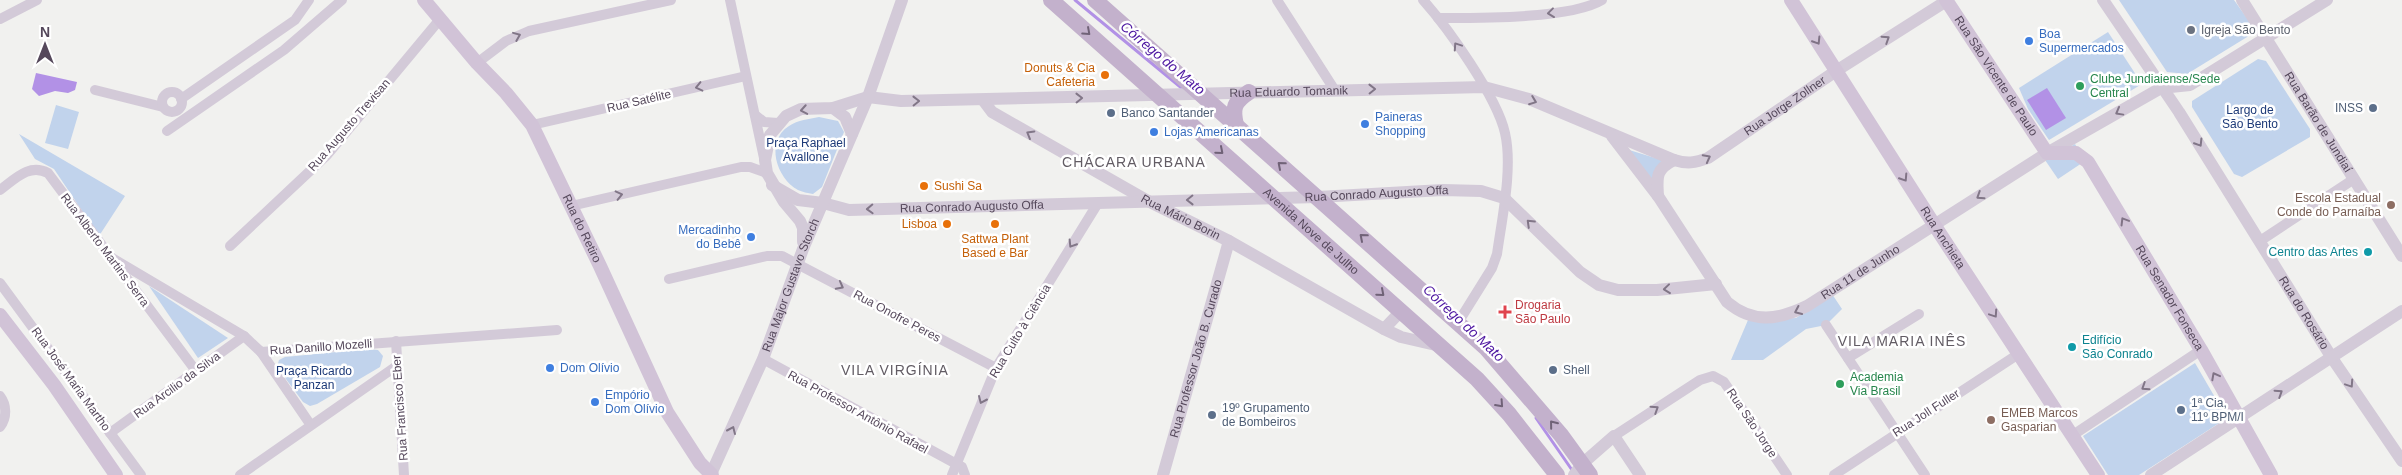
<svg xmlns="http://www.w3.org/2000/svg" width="2402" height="475" viewBox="0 0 2402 475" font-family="Arial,sans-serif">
<rect width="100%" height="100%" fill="#f1f1ef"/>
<g fill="#c1d3ec">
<path d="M2119 0H2234L2254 28 2252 34 2187 74 2167 72Z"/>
<path d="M2108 32 2142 84 2049 140 2028 109 2019 88Z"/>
<path d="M2258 59 2266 61 2310 129V137L2242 177 2234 174 2192 107V101Z"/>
<path d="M56 105 79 112 68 149 45 143Z"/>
<path d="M819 117 838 121 844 132 822 187 813 194C808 193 802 192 798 190 776 178 765 141 789 126 798 120 809 119 819 117Z"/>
<path d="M19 134 125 196 99 236 54 169 35 159Z"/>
<path d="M2075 144 2085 161 2058 179 2045 160Z"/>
<path d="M1626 149 1665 161 1654 185Z"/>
<path d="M149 286 228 338 198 358Z"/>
<path d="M1832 294 1842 309 1826 325 1806 329 1763 360H1731L1748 320 1796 318Z"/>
<path d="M367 349 378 350 383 356 380 367 317 404 310 406 303 402 277 367 279 360 285 357Z"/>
<path d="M2195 363 2227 418 2139 475H2108L2083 436Z"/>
</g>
<g fill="#b291e6">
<path d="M36 73 77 82 75 90 68 93 55 91 39 96 32 89Z"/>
<path d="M2047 88 2066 118 2046 130 2027 100Z"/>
</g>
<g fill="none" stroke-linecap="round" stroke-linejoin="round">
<g stroke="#b291e6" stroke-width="3">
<path d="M1075 0 1184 90"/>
<path d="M1536 418 1572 470"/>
</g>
<g stroke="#d3cad8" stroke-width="10">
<path d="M730 0 764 158"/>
<path d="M1277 0 1334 89"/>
<path d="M1423 0C1448 28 1497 97 1505 133 1513 168 1502 218 1497 254L1492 268 1459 321"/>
<path d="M1438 18C1477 18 1571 19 1602 0"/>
<path d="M0 19 37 0"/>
<path d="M477 63 506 41 529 31 671 0"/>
<path d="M95 90 163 107"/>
<circle cx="172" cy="102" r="10"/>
<path d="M181 99 295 20 309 0"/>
<path d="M755 115 764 122 778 123"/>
<path d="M532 125 746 76"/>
<path d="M167 131 284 50 342 0"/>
<path d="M0 190C15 179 29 163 48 173L196 371"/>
<path d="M571 206 741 167H750L767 173"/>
<path d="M2260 241 2354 179"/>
<path d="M230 246 327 155 441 18"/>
<path d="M112 258 244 336 261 352 557 330"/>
<path d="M669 279 767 256H782L996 368"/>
<path d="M0 283 141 475"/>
<path d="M1826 325 1925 475"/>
<path d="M396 341 404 475"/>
<path d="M261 352 310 424"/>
<path d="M1848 358 1919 314"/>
<path d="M763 359 962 467 965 475"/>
<path d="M0 396C7 405 7 418 0 427"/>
<path d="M110 433 244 336"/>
<path d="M2073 435 2201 350"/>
<path d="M1614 436 1700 380 1713 376 1724 382 1787 475"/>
<path d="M240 475 398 365"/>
<path d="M952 475 996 368 1098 203"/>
<path d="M1834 475 2020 353"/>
</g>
<g stroke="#d3cad8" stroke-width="12">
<path id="s1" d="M2103 0 2179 112 2332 358 2402 461"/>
<path id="s2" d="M2242 0 2402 256"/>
<path id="s3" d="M868 97 901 101 1484 87 1529 99 1674 160C1687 164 1695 163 1708 158L1836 71 1948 0"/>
<path id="s4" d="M983 100 992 112 1148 201 1229 241 1384 329 1401 337 1440 346"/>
<path d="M833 108 845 117 852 134"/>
<path id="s5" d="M1612 136 1658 196 1727 302C1753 324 1778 320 1807 306L2047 153 2161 88 2190 85 2327 0"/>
<path id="s6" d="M772 185 798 200 823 203 849 210 1318 197 1443 190 1481 191 1504 198 1580 272 1599 285 1618 290H1657L1716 284"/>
<path d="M1658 196C1657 177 1655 170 1674 160"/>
<path d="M803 242V228L800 221 784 202 767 173 765 160 770 135 786 116 801 109 833 108 868 97"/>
<path d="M1384 329 1401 311"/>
<path id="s7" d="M711 474 763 359 803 249 868 97 902 0"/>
<path id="s8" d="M1163 475 1229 241"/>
<path d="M1574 475 1582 464 1614 436 1640 475"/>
<path d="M2151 475 2402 311"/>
</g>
<g stroke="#d1c3d7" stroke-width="14">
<path id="s9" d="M424 0 477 63 506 93 532 125 600 266 667 412 700 463 712 475"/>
<path id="s10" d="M1791 0 1935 226 2098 475"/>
<path id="s11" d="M1946 0 2047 153H2076L2088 162 2201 350 2271 475"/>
<path d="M0 315 54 385 116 475"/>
</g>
<g stroke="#c3b1cc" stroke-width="16">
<path id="s12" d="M1051 0 1477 379 1509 414 1557 475"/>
<path d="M1095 0 1486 348 1561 435 1590 475"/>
<path d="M1236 125C1232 108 1234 102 1249 92"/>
</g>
</g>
<defs><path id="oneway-chevron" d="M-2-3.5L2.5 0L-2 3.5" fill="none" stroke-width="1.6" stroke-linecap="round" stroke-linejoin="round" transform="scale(1.25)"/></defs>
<g stroke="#817687">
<use href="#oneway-chevron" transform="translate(1551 13) rotate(173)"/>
<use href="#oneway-chevron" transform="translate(517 36) rotate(-22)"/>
<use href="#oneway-chevron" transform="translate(1886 39) rotate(-33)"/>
<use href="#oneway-chevron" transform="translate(1457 46) rotate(-124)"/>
<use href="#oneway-chevron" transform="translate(699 87) rotate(167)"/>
<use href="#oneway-chevron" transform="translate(1372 89) rotate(-1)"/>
<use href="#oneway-chevron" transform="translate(1079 98) rotate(-1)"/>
<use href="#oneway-chevron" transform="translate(916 101) rotate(-1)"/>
<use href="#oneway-chevron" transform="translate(1533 101) rotate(21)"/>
<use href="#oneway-chevron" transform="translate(804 110) rotate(170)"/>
<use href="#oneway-chevron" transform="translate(2119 112) rotate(151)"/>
<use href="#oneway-chevron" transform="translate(1030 134) rotate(-150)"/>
<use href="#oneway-chevron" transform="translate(2199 143) rotate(58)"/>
<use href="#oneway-chevron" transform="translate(1707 158) rotate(-28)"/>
<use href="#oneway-chevron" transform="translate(619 195) rotate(-13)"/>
<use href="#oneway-chevron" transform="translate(1980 196) rotate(147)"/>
<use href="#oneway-chevron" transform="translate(1190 200) rotate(179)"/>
<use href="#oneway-chevron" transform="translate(870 209) rotate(178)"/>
<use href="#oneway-chevron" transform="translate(1530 223) rotate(-136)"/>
<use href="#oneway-chevron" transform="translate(1072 244) rotate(122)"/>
<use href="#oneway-chevron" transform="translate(840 286) rotate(28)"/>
<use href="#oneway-chevron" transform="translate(1667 289) rotate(174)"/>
<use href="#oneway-chevron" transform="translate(1798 311) rotate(155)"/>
<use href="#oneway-chevron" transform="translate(2350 384) rotate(56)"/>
<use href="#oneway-chevron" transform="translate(2145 387) rotate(147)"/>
<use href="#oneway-chevron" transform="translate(2279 393) rotate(-33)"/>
<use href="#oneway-chevron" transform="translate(982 400) rotate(114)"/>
<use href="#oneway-chevron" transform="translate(1655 409) rotate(-33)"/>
<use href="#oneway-chevron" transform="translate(732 430) rotate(-66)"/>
</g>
<g stroke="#706277">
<use href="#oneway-chevron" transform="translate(1087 32) rotate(42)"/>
<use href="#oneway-chevron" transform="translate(1220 151) rotate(41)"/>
<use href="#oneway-chevron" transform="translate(1281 165) rotate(-139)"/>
<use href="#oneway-chevron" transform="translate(1363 237) rotate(-139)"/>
<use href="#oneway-chevron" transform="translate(1381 293) rotate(41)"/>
<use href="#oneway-chevron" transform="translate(1500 404) rotate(48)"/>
<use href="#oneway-chevron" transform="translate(1553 424) rotate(-129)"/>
</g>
<g stroke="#807386">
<use href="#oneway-chevron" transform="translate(1817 41) rotate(58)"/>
<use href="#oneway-chevron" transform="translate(1904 178) rotate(57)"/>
<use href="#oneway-chevron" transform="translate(2124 221) rotate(-121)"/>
<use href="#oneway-chevron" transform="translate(1994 314) rotate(56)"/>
<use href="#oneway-chevron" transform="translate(2215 376) rotate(-118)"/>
</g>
<circle fill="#6b7280" stroke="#fff" stroke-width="2" cx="2191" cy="30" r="5"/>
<g fill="#3f7fe0" stroke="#fff" stroke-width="2">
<circle cx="2029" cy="41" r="5"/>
<circle cx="1365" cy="124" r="5"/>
<circle cx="1154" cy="132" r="5"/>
<circle cx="751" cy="237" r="5"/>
<circle cx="550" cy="368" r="5"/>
<circle cx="595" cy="402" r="5"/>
</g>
<g fill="#e8710a" stroke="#fff" stroke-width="2">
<circle cx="1105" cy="75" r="5"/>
<circle cx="924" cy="186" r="5"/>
<circle cx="947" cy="224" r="5"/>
<circle cx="995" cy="224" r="5"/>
</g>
<g fill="#2e9e5b" stroke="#fff" stroke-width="2">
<circle cx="2080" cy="86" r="5"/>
<circle cx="1840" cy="384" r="5"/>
</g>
<g fill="#5c6f8a" stroke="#fff" stroke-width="2">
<circle cx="2373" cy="108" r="5"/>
<circle cx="1111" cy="113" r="5"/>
<circle cx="1553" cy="370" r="5"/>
<circle cx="2181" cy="410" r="5"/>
<circle cx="1212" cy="415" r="5"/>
</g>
<g fill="#8d6e63" stroke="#fff" stroke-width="2">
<circle cx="2391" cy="205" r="5"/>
<circle cx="1991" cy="420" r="5"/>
</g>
<g fill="#0f9aa8" stroke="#fff" stroke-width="2">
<circle cx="2368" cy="252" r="5"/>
<circle cx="2072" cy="347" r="5"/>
</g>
<path fill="#e0444e" stroke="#fff" stroke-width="2" d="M1502.5 304.5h5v5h5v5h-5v5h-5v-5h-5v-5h5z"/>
<g text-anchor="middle" stroke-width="5" stroke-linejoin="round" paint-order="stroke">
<g font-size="12" fill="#5b616d" stroke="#fff" text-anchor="start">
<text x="2201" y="34">Igreja São Bento</text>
</g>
<g font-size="12" fill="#366cbe" stroke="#fff" text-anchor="start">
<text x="2039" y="38">Boa<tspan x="2039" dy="14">Supermercados</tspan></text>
<text x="1375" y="121">Paineras<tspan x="1375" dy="14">Shopping</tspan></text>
<text x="1164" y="136">Lojas Americanas</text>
<text x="741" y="234" text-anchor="end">Mercadinho<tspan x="741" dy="14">do Bebê</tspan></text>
<text x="560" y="372">Dom Olívio</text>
<text x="605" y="399">Empório<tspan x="605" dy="14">Dom Olívio</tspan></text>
</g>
<g font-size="12" fill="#c56008" stroke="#fff" text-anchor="end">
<text x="1095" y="72">Donuts &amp; Cia<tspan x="1095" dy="14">Cafeteria</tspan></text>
<text x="934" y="190" text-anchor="start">Sushi Sa</text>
<text x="937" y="228">Lisboa</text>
<text x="995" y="243" text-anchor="middle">Sattwa Plant<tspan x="995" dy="14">Based e Bar</tspan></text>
</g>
<g font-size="12" fill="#55485b" stroke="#fff">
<text dy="4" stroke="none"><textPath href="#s11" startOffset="91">Rua São Vicente de Paulo</textPath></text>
<text dy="4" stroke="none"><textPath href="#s3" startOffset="421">Rua Eduardo Tomanik</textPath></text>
<text transform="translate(639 101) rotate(-13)" y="4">Rua Satélite</text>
<text dy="4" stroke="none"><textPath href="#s3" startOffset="948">Rua Jorge Zollner</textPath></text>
<text dy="4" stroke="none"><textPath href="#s2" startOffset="144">Rua Barão de Jundiaí</textPath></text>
<text transform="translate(349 125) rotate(-49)" y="4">Rua Augusto Trevisan</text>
<text dy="4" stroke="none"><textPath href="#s6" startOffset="610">Rua Conrado Augusto Offa</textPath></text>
<text dy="4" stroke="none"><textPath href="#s6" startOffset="205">Rua Conrado Augusto Offa</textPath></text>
<text dy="4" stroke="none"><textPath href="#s4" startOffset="231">Rua Mário Borin</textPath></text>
<text dy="4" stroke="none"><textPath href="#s9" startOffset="280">Rua do Retiro</textPath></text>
<text dy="4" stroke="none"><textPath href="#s12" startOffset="348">Avenida Nove de Julho</textPath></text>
<text dy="4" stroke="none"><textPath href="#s10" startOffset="282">Rua Anchieta</textPath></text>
<text transform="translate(105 250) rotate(53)" y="4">Rua Alberto Martins Serra</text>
<text dy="4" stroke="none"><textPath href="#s5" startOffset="351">Rua 11 de Junho</textPath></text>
<text dy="4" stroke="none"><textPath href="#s7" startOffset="205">Rua Major Gustavo Storch</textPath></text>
<text dy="4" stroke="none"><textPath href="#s11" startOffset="386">Rua Senador Fonseca</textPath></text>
<text dy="4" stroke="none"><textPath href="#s1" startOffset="372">Rua do Rosário</textPath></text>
<text transform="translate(897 316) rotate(28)" y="4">Rua Onofre Peres</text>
<text transform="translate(1020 331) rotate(-59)" y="4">Rua Culto à Ciência</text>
<text transform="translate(321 347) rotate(-4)" y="4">Rua Danillo Mozelli</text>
<text dy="4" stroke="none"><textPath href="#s8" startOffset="121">Rua Professor João B. Curado</textPath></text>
<text transform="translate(71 379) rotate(54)" y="4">Rua José Maria Martho</text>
<text transform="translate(177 385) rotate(-36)" y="4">Rua Arcilio da Silva</text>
<text transform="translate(400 408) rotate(-94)" y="4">Rua Francisco Eber</text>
<text transform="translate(858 412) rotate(29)" y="4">Rua Professor Antônio Rafael</text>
<text transform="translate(1926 413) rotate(-33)" y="4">Rua Joll Fuller</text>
<text transform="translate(1752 423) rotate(56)" y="4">Rua São Jorge</text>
</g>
<g font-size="12" fill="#27864d" stroke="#fff" text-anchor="start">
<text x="2090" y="83">Clube Jundiaiense/Sede<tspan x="2090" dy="14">Central</tspan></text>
<text x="1850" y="381">Academia<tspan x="1850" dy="14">Via Brasil</tspan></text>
</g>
<g font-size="12" fill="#4e5e75" stroke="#fff" text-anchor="start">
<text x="2363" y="112" text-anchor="end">INSS</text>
<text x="1121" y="117">Banco Santander</text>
<text x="1563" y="374">Shell</text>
<text x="2191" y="407">1ª Cia,<tspan x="2191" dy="14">11º BPM/I</tspan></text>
<text x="1222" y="412">19º Grupamento<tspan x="1222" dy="14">de Bombeiros</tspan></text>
</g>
<g font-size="12" fill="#1d3a78" stroke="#fff">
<text x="2250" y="114">Largo de<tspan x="2250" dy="14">São Bento</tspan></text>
<text x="806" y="147">Praça Raphael<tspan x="806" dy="14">Avallone</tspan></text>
<text x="314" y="375">Praça Ricardo<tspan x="314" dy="14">Panzan</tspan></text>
</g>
<g font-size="12" fill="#785e54" stroke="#fff" text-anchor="end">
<text x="2381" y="202">Escola Estadual<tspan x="2381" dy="14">Conde do Parnaíba</tspan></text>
<text x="2001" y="417" text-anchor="start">EMEB Marcos<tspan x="2001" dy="14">Gasparian</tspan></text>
</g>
<g font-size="12" fill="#0d838f" stroke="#fff" text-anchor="end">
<text x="2358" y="256">Centro das Artes</text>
<text x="2082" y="344" text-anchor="start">Edifício<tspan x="2082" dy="14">São Conrado</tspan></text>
</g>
<g font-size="12" fill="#be3a42" stroke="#fff" text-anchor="start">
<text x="1515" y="309">Drogaria<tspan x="1515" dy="14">São Paulo</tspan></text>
</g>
<g font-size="14" font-style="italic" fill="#4d16a1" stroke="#fff">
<text transform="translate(1163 58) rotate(40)" y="5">Córrego do Mato</text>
<text transform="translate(1464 323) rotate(43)" y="5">Córrego do Mato</text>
</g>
<g font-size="14" letter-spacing="1" fill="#625c64" stroke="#fff">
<text x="1134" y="167">CHÁCARA URBANA</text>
<text x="1902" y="346">VILA MARIA INÊS</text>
<text x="895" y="375">VILA VIRGÍNIA</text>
</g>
</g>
<g transform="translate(45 45)" stroke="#ffffff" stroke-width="4" paint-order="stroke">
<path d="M0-4L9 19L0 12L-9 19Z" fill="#55485b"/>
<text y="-8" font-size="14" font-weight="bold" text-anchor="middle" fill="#55485b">N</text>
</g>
</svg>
